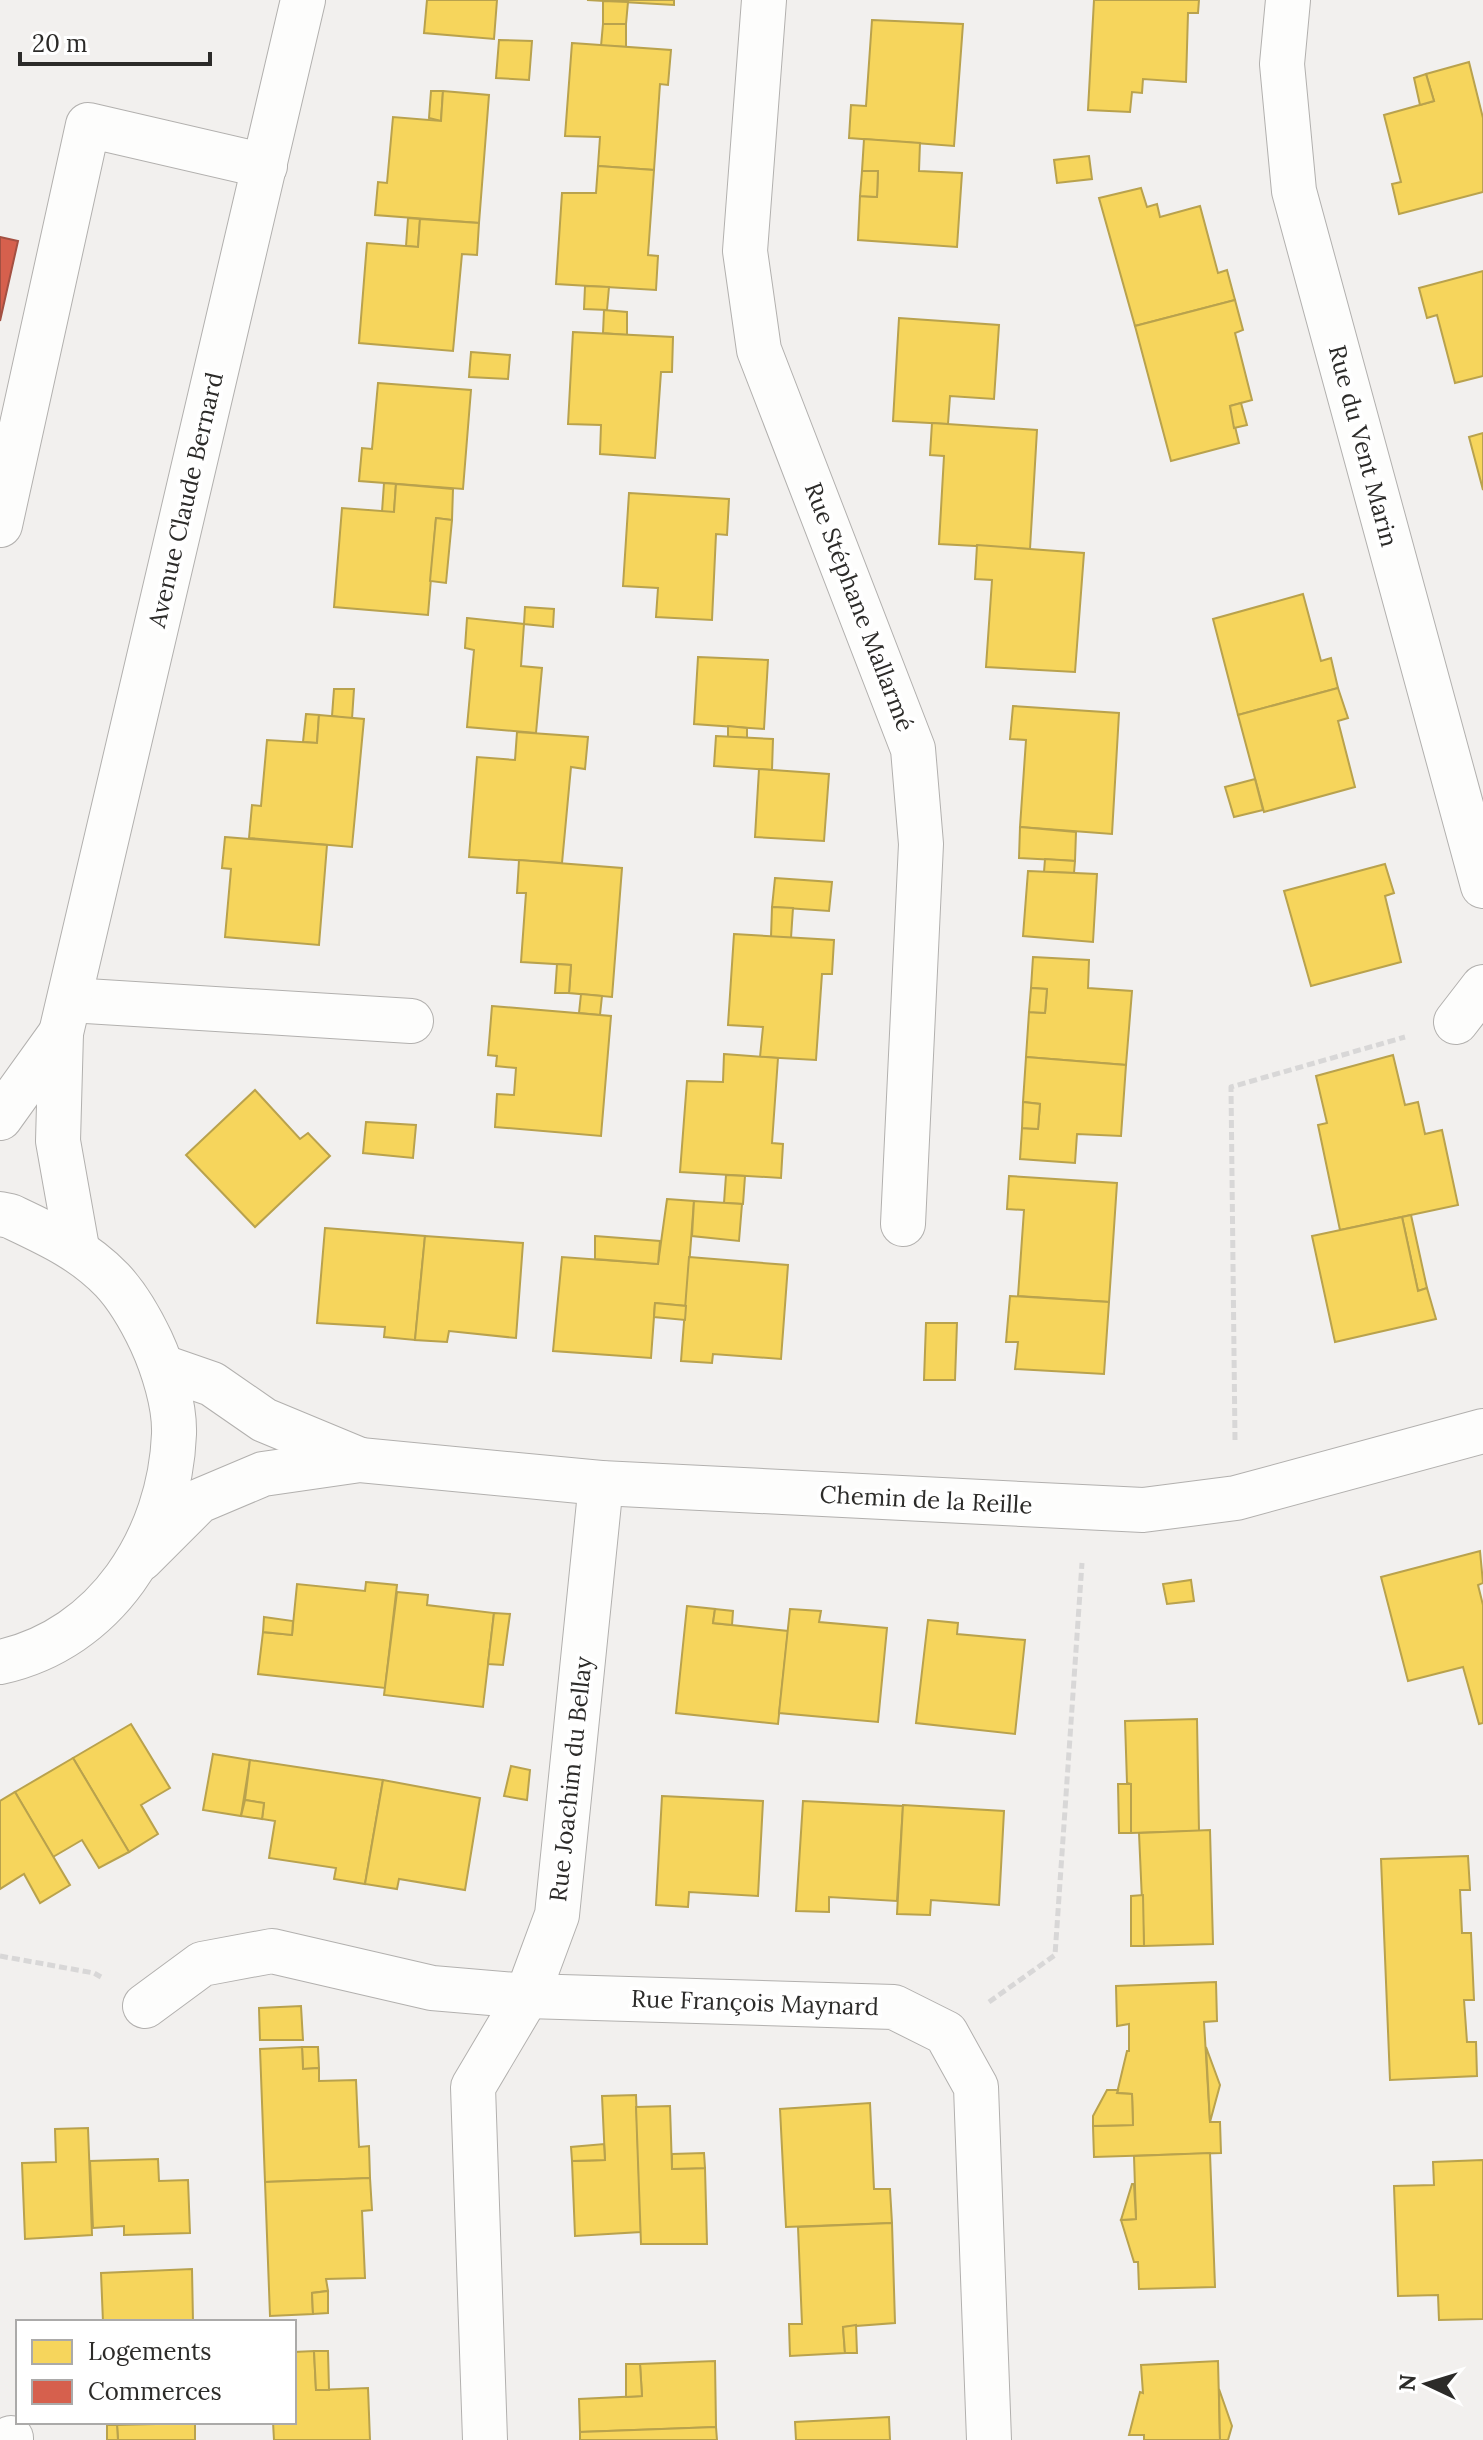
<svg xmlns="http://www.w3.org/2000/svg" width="1483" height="2440" viewBox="0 0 1483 2440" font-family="Lora,serif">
<rect width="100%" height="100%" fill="#f2f0ee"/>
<g fill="#f6d55c" stroke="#b9a24d" stroke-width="2">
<path d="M427 0H497L494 39 424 33Z"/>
<path d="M587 0H674V5Z"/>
<path d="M1094 0H1199L1198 13H1188L1186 82 1143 79 1142 93 1132 92 1130 112 1088 110Z"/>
<path d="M603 1 628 2 626 24H603Z"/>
<path d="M872 20 963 24 954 146 849 138 851 105 866 106Z"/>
<path d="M603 24H626V47L601 46Z"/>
<path d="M499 40 532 41 529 80 496 78Z"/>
<path d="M572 43 671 50 668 85 660 84 654 170 598 166 600 137 565 136Z"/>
<path d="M1469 62 1483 118V192L1399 214 1392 184 1401 182 1384 115 1434 101 1426 74Z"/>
<path d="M1426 74 1434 101 1420 105 1414 78Z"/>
<path d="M431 91H443L441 121 429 118Z"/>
<path d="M443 91 489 95 479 223 375 215 378 182 387 183 393 117 441 121Z"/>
<path d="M864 139 920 143 919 171 962 173 957 247 858 240 860 196 877 197 878 171H862Z"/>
<path d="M1089 156 1092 179 1057 183 1054 160Z"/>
<path d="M598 166 654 170 648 255 658 256 656 290 556 284 562 193H596Z"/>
<path d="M862 171H878L877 197 860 196Z"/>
<path d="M1141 188 1147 207 1157 204 1160 217 1200 206 1218 273 1227 270 1235 300 1135 326 1099 198Z"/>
<path d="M408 218 420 219 418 247 406 246Z"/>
<path d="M420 219 479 223 477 255 462 254 453 351 359 343 367 243 418 247Z"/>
<path d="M1483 271V376L1455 383 1437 315 1427 318 1419 288Z"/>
<path d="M585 286 609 287 607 310 584 309Z"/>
<path d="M1235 300 1243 330 1235 333 1252 400 1230 406 1239 443 1171 461 1135 326Z"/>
<path d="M604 310 627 312V335L603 333Z"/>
<path d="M899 318 999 325 994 399 950 396 948 424 893 421Z"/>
<path d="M573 332 673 337 672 372H661L655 458 600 454 601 425 568 424Z"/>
<path d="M471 352 510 355 508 379 469 377Z"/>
<path d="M378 383 471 390 463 489 359 481 362 448 372 449Z"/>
<path d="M1241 403 1247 425 1234 428 1230 406Z"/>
<path d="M932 423 1037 430 1030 549 939 544 944 456 930 455Z"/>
<path d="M1483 433V490L1469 437Z"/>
<path d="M384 483 396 484 394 512H382Z"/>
<path d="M396 484 453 489 452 520 436 518 428 615 334 607 342 508 394 512Z"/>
<path d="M629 493 729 499 727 535 716 534 712 620 656 617 658 588 623 586Z"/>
<path d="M436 518 452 520 446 583 430 581Z"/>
<path d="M977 545 1084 553 1075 672 986 667 992 580 975 579Z"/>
<path d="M1303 594 1321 661 1331 658 1338 688 1238 715 1213 619Z"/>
<path d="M525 607 554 609 553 627 524 624Z"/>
<path d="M467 618 524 624 521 666 542 668 536 733 467 727 474 650 465 648Z"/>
<path d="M698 657 768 660 764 729 694 724Z"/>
<path d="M1338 688 1348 718 1338 721 1355 787 1264 812 1238 715Z"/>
<path d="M334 689H354L352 719 332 716Z"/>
<path d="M1013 706 1119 713 1112 834 1020 827 1026 740 1010 739Z"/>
<path d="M306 714 319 715 317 743 303 742Z"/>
<path d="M319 715 364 719 352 847 249 838 252 805 261 806 267 740 317 743Z"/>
<path d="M728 726 747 728V738L728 737Z"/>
<path d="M517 732 588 737 585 769 571 767 562 863 469 857 477 757 515 760Z"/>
<path d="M716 736 773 739 772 770 714 766Z"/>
<path d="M759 769 829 774 824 841 755 837Z"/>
<path d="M1255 779 1263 810 1234 817 1225 787Z"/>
<path d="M1020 827 1076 832 1075 861 1019 858Z"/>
<path d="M225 837 327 845 319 945 225 937 231 869 222 868Z"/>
<path d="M1045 859 1075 861 1074 873 1044 872Z"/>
<path d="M519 860 622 868 612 997 569 993 571 965 521 962 526 893H517Z"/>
<path d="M1385 864 1394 893 1385 896 1401 962 1311 986 1284 891Z"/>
<path d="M1028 871 1097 874 1093 942 1023 936Z"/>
<path d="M775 878 832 882 829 911 772 907Z"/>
<path d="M772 907 793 908 791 938 771 937Z"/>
<path d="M734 934 834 940 832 974H822L816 1060 760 1057 763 1027 728 1025Z"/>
<path d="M1033 957 1089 960 1088 988 1132 991 1126 1065 1026 1057 1029 1012 1045 1013 1047 989 1031 988Z"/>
<path d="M557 964 571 965 569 993H555Z"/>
<path d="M1031 988 1047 989 1045 1013 1029 1012Z"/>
<path d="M581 994 602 996 600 1015 579 1013Z"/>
<path d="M492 1006 611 1016 601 1136 495 1127 497 1094 514 1095 516 1068 496 1066 497 1056 488 1055Z"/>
<path d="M724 1054 778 1058 772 1143 783 1144 781 1178 680 1172 687 1081 723 1082Z"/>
<path d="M1393 1055 1405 1105 1418 1102 1425 1134 1442 1130 1458 1205 1340 1230 1318 1125 1327 1123 1316 1076Z"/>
<path d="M1026 1057 1126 1065 1121 1136 1077 1134 1075 1163 1020 1159 1022 1128 1038 1129 1040 1104 1023 1102Z"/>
<path d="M255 1090 300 1139 308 1133 330 1156 255 1227 186 1155Z"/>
<path d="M1023 1102 1040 1104 1038 1129 1022 1128Z"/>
<path d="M366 1122 416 1125 413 1158 363 1153Z"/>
<path d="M726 1175 745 1176 743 1204 724 1203Z"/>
<path d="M1009 1176 1117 1183 1109 1302 1018 1296 1024 1210 1007 1209Z"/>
<path d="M667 1199 694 1201 686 1306 655 1303 651 1358 553 1351 562 1257 658 1264Z"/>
<path d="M694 1201 742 1204 739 1241 692 1236Z"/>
<path d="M1411 1215 1427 1288 1418 1291 1402 1217Z"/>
<path d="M1402 1217 1418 1291 1427 1288 1436 1319 1335 1342 1312 1236Z"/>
<path d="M325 1228 425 1236 415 1340 384 1337 385 1327 317 1323Z"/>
<path d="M425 1236 523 1243 516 1338 449 1331 447 1342 415 1340Z"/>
<path d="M595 1236 660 1241 658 1264 595 1259Z"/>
<path d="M689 1257 788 1265 781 1359 713 1354 712 1363 681 1361Z"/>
<path d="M1010 1296 1109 1302 1104 1374 1015 1369 1018 1342H1006Z"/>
<path d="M655 1303 686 1306 685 1320 654 1317Z"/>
<path d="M926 1323H957L955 1380H924Z"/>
<path d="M1480 1551 1483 1583 1478 1585 1483 1605V1723L1479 1724 1463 1667 1408 1681 1381 1577Z"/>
<path d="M1191 1580 1194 1601 1167 1604 1163 1584Z"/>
<path d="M366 1582 397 1585 385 1688 258 1674 263 1632 292 1635 297 1584 365 1591Z"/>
<path d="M397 1592 428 1595 427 1605 494 1613 483 1707 384 1695Z"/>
<path d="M687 1606 715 1609 713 1623 788 1631 778 1724 676 1713Z"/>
<path d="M715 1609 733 1611 732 1625 713 1623Z"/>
<path d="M790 1609 821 1611 819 1622 887 1628 878 1722 779 1713Z"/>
<path d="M494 1613 510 1614 503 1665 488 1664Z"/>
<path d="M264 1617 293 1621 292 1635 263 1632Z"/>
<path d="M928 1620 958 1623 957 1634 1025 1640 1015 1734 916 1723Z"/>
<path d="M1197 1719 1199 1831 1131 1833V1784L1127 1783 1125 1721Z"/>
<path d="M131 1724 170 1788 141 1805 158 1834 129 1852 73 1758Z"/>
<path d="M213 1754 250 1760 241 1816 203 1810Z"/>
<path d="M73 1758 129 1852 99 1868 82 1840 53 1857 15 1792Z"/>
<path d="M250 1760 383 1780 365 1884 334 1879 336 1868 269 1858 275 1821 262 1819 264 1803 245 1800Z"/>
<path d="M511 1766 530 1770 527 1800 504 1796Z"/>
<path d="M383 1780 480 1798 465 1890 399 1879 397 1889 365 1884Z"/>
<path d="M1118 1784H1131V1833H1119Z"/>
<path d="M15 1792 70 1885 40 1903 24 1874 0 1889V1801Z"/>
<path d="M662 1796 763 1801 758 1896 689 1892 688 1907 656 1905Z"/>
<path d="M245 1800 264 1803 262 1819 241 1816Z"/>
<path d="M803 1801 903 1806 897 1901 829 1897V1912L796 1911Z"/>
<path d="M903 1805 1004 1811 999 1905 931 1900 930 1915 897 1914Z"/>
<path d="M1210 1830 1213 1944 1144 1946 1139 1833Z"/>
<path d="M1468 1856 1470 1890H1460L1462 1933H1471L1474 2000H1464L1467 2042H1476L1477 2076 1390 2080 1381 1859Z"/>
<path d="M1143 1895 1144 1946H1131V1896Z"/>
<path d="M1216 1982 1217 2021 1204 2022 1210 2122H1220L1221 2153 1094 2157 1093 2126 1133 2125 1132 2094 1117 2093 1127 2051H1129V2024L1117 2026 1116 1986Z"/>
<path d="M301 2006 303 2040H260L259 2008Z"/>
<path d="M302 2047H318L319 2068 303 2069Z"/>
<path d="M302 2047 303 2069 319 2068V2081L356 2080 359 2147 369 2146 370 2178 265 2182 260 2049Z"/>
<path d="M1206 2047 1220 2085 1210 2122Z"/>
<path d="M1107 2090H1118L1117 2093 1132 2094 1133 2125 1093 2126V2116Z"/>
<path d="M636 2095 641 2232 575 2236 572 2161 605 2160 602 2096Z"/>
<path d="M870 2103 874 2189H890L892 2223 786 2227 780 2109Z"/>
<path d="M670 2106 672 2169 705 2168 707 2244H641L636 2107Z"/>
<path d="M88 2128 92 2235 25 2239 22 2163 56 2162 55 2129Z"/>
<path d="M604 2144 605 2160 572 2161 571 2147Z"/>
<path d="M704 2153 705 2168 672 2169V2154Z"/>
<path d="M1210 2153 1215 2287 1139 2289 1138 2262H1134L1121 2220 1136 2219 1134 2156Z"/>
<path d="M158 2159 159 2181 188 2180 190 2233 124 2235V2226L93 2228 90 2161Z"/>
<path d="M1483 2160V2319L1439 2320 1438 2295 1398 2296 1394 2186 1434 2185 1433 2162Z"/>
<path d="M370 2178 372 2210 362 2211 365 2278 326 2279 328 2291 312 2293 313 2314 270 2316 265 2182Z"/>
<path d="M1132 2184H1134L1136 2219 1121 2220Z"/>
<path d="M892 2223 895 2323 843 2327 845 2353 790 2356 789 2324H802L798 2227Z"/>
<path d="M192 2269 193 2322H103L101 2273Z"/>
<path d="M328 2291V2313L313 2314 312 2293Z"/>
<path d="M856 2325 857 2353H845L843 2327Z"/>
<path d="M314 2351 316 2390 368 2388 370 2440H274L273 2422H294V2352Z"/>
<path d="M314 2351H328L329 2390H316Z"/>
<path d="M715 2361 716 2427 580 2432 579 2399 642 2396 640 2364Z"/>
<path d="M1218 2361 1220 2440H1144V2435H1129L1140 2392 1143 2393 1141 2365Z"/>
<path d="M626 2364H640L642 2396 626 2397Z"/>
<path d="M1219 2389 1232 2426 1228 2440H1220Z"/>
<path d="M889 2417 890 2440H796L795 2422Z"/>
<path d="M195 2423V2440H118L117 2425Z"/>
<path d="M107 2425H117L118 2440H107Z"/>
<path d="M716 2427 717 2440H580V2432Z"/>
</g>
<path fill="#d6604d" stroke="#a35042" stroke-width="2" d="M0 237 18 241 0 321Z"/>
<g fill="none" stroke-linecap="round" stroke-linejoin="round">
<g stroke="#b2b0ae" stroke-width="46">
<g id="minor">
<path d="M764 0 745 251 759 350 913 749 921 844 903 1224"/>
<path d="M1288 0 1282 64 1294 191 1483 886"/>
<path d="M0 525 88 125 265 166"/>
<path d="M70 1000 411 1021"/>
<path d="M1456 1022 1483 987"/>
<path d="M0 1118 61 1033"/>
<path d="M0 1214 10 1216C48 1234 82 1249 112 1280 128 1297 141 1320 151 1341 163 1367 175 1405 174 1434 170 1538 106 1639 0 1662"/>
<path d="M77 1248 58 1141 61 1033 303 0"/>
<path d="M163 1367 212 1384 264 1420 358 1459"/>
<path d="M141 1559 199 1501 263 1474 360 1460 601 1483 1143 1510 1236 1498 1483 1431"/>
<path d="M145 2006 202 1964 272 1951 432 1988 527 1996 894 2007 946 2033 976 2087 989 2440"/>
<path d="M11 2440V2438"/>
<path d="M485 2440 473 2087 527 1996 557 1915 601 1483"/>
</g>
</g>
<g stroke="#d8d7d7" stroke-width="5" stroke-dasharray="8 4" stroke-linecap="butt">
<path d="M1235 1440 1231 1087 1405 1037"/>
<path d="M0 1956 94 1973 101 1977"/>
<path d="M989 2002 1055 1955 1082 1563"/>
</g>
<use href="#minor" stroke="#fdfdfc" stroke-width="44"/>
</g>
<g text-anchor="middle" stroke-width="8" stroke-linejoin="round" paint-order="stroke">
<g font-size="24" fill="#2c2b29" stroke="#fff">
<text transform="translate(1363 446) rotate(75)" y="8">Rue du Vent Marin</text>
<text transform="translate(186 500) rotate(-77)" y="8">Avenue Claude Bernard</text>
<text transform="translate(859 607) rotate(69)" y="8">Rue Stéphane Mallarmé</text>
<text transform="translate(926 1500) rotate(3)" y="8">Chemin de la Reille</text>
<text transform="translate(571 1779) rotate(-84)" y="8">Rue Joachim du Bellay</text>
<text transform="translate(755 2003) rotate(2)" y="8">Rue François Maynard</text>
</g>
</g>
<rect x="16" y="2320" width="280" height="104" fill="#ffffff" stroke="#abaaa9" stroke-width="2"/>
<rect x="32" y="2340" width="40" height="24" fill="#f6d55c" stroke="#abaaa9" stroke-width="2"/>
<text x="88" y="2360" font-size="24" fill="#2c2b29">Logements</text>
<rect x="32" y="2380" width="40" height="24" fill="#d6604d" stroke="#abaaa9" stroke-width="2"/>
<text x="88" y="2400" font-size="24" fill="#2c2b29">Commerces</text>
<g transform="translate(1427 2384) rotate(274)" stroke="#ffffff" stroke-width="6" paint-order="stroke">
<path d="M0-6L14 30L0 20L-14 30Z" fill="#2c2b29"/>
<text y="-12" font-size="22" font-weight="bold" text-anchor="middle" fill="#2c2b29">N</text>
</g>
<path d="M20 52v12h190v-12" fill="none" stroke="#2c2b29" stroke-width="4"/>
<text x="32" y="52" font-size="24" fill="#2c2b29" stroke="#ffffff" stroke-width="6" paint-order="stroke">20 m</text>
</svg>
